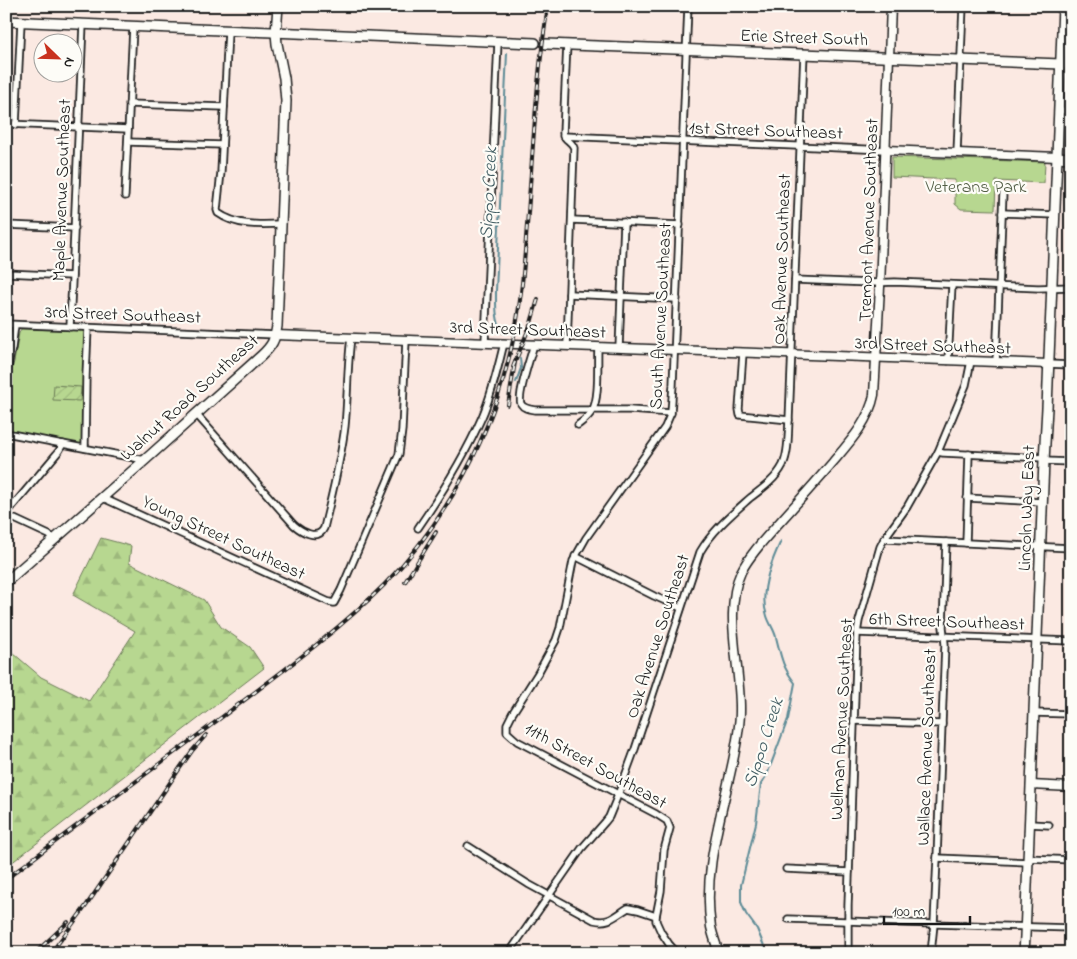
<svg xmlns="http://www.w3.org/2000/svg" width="1077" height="959" viewBox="0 0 1077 959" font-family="'Indie Flower',sans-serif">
<defs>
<pattern id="forest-firs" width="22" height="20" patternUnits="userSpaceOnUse" patternTransform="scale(1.25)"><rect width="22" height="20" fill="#b7d790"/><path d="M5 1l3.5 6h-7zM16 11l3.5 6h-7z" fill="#9db87c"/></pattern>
<pattern id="garden-furrows" width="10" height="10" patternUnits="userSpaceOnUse" patternTransform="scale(1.25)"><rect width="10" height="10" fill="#b7d790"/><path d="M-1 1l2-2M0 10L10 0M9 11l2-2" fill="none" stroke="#9db87c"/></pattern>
</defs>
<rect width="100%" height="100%" fill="#fbe9e2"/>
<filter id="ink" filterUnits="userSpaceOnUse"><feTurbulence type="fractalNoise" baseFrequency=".02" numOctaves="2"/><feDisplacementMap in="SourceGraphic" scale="10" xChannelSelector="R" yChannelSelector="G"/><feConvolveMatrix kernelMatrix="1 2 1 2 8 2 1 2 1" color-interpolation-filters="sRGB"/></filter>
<g filter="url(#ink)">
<path fill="url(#forest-firs)" stroke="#6a7a56" d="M101 538 131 546 129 563 204 600 221 627 250 647 264 668 6 867V647L41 677 89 701 135 631 73 595Z"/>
<g fill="#b7d790" stroke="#6a7a56">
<path d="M892 157 1045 162 1044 183 996 181 995 210 961 209 955 204V180L892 177Z"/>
<path d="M21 329 86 331 83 446 6 429V386L14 362 19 333Z"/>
</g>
<path fill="url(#garden-furrows)" stroke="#6a7a56" d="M54 385 81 387 80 401 53 400Z"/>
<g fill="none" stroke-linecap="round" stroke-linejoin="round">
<g stroke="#5d8b96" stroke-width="2">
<path d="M503 333C495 320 496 306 496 291L507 53"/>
<path d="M516 382 521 368 520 358"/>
<path d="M767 953 757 929 746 914 741 902V885L756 823 761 784 767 775 788 719 795 683C782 666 781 657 776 637 774 629 769 623 767 616 759 594 771 562 781 541"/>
</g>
<g stroke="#1c1c1c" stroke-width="9">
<g id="minor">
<path d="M228 31 221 172 217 210 218 213C236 226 259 225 281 224"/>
<path d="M567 44 563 133C564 140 572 141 574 148L567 346"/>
<path d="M129 104 224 107"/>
<path d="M1059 110 1071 111"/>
<path d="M6 124 128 129"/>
<path d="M16 125 21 22"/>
<path d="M563 136 886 150"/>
<path d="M128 142 222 145"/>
<path d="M957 153 963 6"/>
<path d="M125 196 133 27"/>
<path d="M1002 213 1055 215"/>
<path d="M572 220 680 225"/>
<path d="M6 225 75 228"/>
<path d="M6 273 72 276"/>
<path d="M795 280 871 283 895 282 1038 288 1071 287"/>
<path d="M569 294 677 299"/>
<path d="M6 324 276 335"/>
<path d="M70 327 83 24"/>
<path d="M485 342 498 42"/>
<path d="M534 344C531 356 517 395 521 404 524 409 530 409 535 410H630L671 413"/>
<path d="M619 348 624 222"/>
<path d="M743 353 739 409 740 415 789 420"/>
<path d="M948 361 952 285"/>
<path d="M996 362 1003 193"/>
<path d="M1048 364 1071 365"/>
<path d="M6 374 12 348 15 325"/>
<path d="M196 414 294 525C302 532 318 541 324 528 332 494 341 460 345 426 348 397 347 367 351 338"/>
<path d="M578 425C583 421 589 417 592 411 600 398 597 363 598 347"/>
<path d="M6 433 145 460"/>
<path d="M85 448 86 376 88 328"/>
<path d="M938 452 943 453 1044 458"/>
<path d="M1044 461 1071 462"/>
<path d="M103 498 329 602 334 603 341 590 399 454 402 430 406 340"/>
<path d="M967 498 1042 502"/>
<path d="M6 514 59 451 63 444"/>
<path d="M6 515 49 535 55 540"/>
<path d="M418 528C442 493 465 456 482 417 492 394 498 368 504 343"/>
<path d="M884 539 1071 548"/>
<path d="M966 543 969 454"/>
<path d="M575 556 654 596 681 608"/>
<path d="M857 633 1071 641"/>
<path d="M1034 713 1071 714"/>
<path d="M854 721 942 724"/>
<path d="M1030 824 1049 825"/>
<path d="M468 846 528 884 594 920C609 924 616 915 628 908L638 910 656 916"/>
<path d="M937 858 1028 862"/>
<path d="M1028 858 1071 860"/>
<path d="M786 869 849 872"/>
<path d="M788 919 934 924 1071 928"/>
<path d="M509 953 582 848 605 822 609 817 618 795 635 749 700 552C713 530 731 515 750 498 762 489 776 479 783 465 789 452 788 434 789 420L804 53"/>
<path d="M677 953 669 944 661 932 656 921V916L661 891 664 850 670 828 667 821 656 814 517 741 507 732V724L512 714 538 673 556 640 560 628 573 561 586 538 665 427 671 413 673 385 688 6"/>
<path d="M848 953V906L857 633 859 621 880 547 884 539 907 507 938 452 966 385 971 361"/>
<path d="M931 953 934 924 937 858 945 644 943 627 946 542"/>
</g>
</g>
<g stroke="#1c1c1c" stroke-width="11">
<g id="tertiary">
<path d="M1061 64H1071"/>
<path d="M886 150 1057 157"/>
<path d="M276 335 1048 364"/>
<path d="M1031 785 1071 787"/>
<path d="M719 953C716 944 713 936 711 927 702 869 723 812 734 756 737 741 740 726 740 711 741 669 723 610 741 572 750 554 765 539 778 524 797 503 815 483 833 462 850 442 869 421 874 395L880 287 891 6"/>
</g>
</g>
<g stroke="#1c1c1c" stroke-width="12">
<g id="secondary">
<path d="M6 21 535 43"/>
<path d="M546 44 1061 64"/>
<path d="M1057 157 1071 158"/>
<path d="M6 582 145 460 261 356C272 346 275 340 277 326L286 101 284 78 277 44 276 33 278 6"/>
</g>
</g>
<g stroke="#1c1c1c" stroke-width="12">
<path id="primary" d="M1024 953 1025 936 1044 461 1047 408 1063 6"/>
</g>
<use href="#minor" stroke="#fdfcf7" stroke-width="5.5"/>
<use href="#tertiary" stroke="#fdfcf7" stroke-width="8"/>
<use href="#secondary" stroke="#fdfcf7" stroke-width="9"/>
<use href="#primary" stroke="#fdfcf7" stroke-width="9"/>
<g stroke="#1c1c1c" stroke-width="4">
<g id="rail">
<path d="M513 367 531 323 538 299"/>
<path d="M508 405 515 362"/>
<path d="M405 582 436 532"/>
<path d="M6 879C78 824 150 771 222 717 277 675 335 634 384 585 448 519 492 435 512 345 521 306 524 266 527 225 533 152 536 78 548 6"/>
<path d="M35 953 68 922"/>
<path d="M51 953 86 906 180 768 192 751 206 735"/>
</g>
</g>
<use href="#rail" stroke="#fdfcf7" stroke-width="2" stroke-dasharray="5.5" stroke-linecap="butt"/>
</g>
</g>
<g text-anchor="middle" stroke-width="4.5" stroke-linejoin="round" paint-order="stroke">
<g font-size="18" fill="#1c1c1c" stroke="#fdfcf7">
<text transform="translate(804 37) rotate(2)" y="6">Erie Street South</text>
<text transform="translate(766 130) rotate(2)" y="6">1st Street Southeast</text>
<text transform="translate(61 190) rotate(-88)" y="6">Maple Avenue Southeast</text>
<text transform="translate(868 220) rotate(-88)" y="6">Tremont Avenue Southeast</text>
<text transform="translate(781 259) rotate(-88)" y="6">Oak Avenue Southeast</text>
<text transform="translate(123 314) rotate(2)" y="6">3rd Street Southeast</text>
<text transform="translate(660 316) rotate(-87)" y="6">South Avenue Southeast</text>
<text transform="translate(528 329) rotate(2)" y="6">3rd Street Southeast</text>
<text transform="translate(933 345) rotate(2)" y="6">3rd Street Southeast</text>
<text transform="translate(189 397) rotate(-42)" y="6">Walnut Road Southeast</text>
<text transform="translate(1026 508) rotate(-88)" y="6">Lincoln Way East</text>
<text transform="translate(224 537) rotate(25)" y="6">Young Street Southeast</text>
<text transform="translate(947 621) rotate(2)" y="6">6th Street Southeast</text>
<text transform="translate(657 636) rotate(-72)" y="6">Oak Avenue Southeast</text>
<text transform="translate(841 719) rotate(-87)" y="6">Wellman Avenue Southeast</text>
<text transform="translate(926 747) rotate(-88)" y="6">Wallace Avenue Southeast</text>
<text transform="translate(596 765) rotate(29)" y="6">11th Street Southeast</text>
</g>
<g font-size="18" fill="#525d45" stroke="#fdfcf7">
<text x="976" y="192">Veterans Park</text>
</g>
<g font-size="19" font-style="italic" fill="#425d63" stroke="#fdfcf7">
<text transform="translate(487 193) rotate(-87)" y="7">Sippo Creek</text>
<text transform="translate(762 742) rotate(-72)" y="7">Sippo Creek</text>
</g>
</g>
<rect width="1077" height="959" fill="none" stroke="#fdfcf7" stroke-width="25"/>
<rect x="12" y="12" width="1052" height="934" fill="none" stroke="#1c1c1c" stroke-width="2" filter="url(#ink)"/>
<g transform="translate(58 58) rotate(113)"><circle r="24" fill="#fdfcf7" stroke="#a3a29f"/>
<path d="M0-4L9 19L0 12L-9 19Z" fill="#c8321e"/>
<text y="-8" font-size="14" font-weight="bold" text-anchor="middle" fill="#1c1c1c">N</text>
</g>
<path d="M884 916v8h86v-8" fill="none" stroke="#1c1c1c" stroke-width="2.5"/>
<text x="892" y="916" font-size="15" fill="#1c1c1c" stroke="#fdfcf7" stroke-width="4" paint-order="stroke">100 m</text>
</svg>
